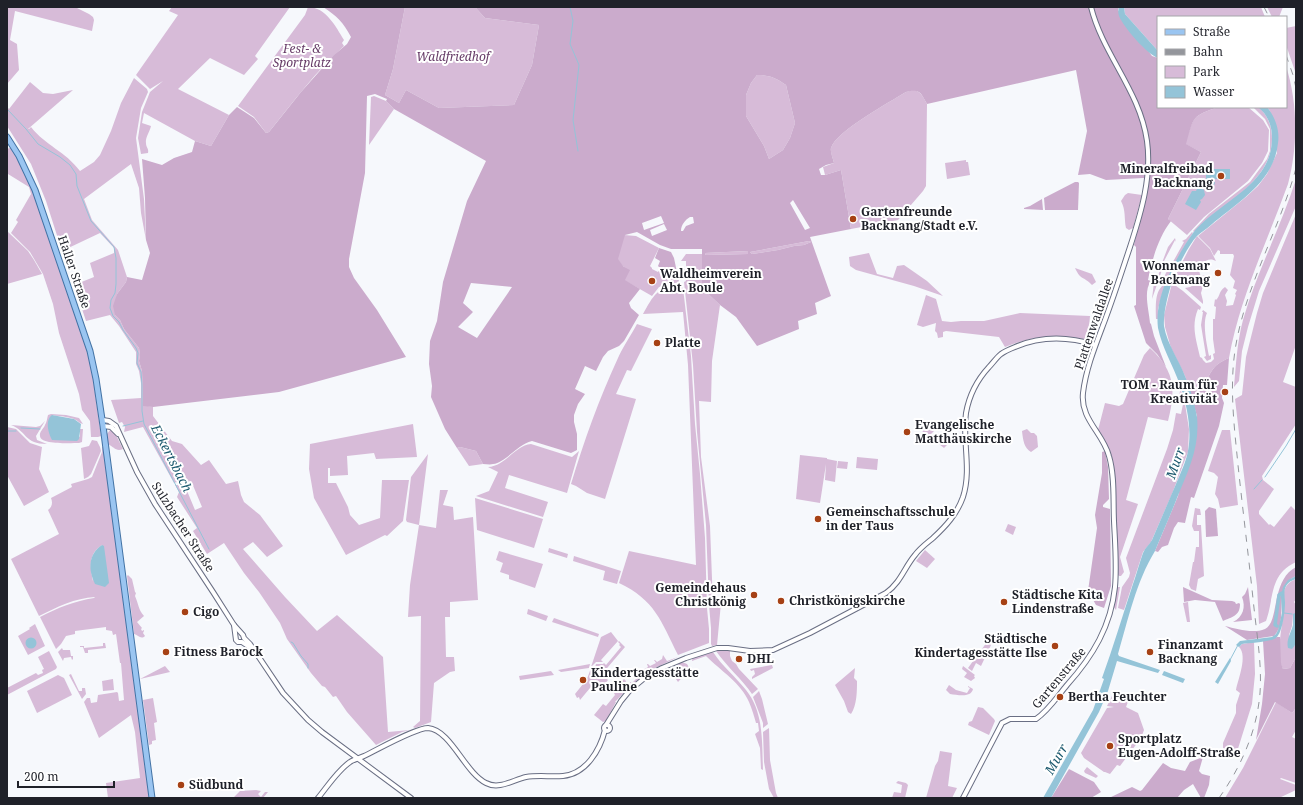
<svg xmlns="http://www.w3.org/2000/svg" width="1303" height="805" viewBox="0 0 1303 805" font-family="'Noto Serif',serif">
<rect width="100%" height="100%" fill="#f6f8fc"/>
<g fill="#d7bbd8" fill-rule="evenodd">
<path d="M7 7H75L89 14 93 17 94 20 92 31 15 11 10 40 17 44 19 70 7 84Z"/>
<path d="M172 7H290L255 56 258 59 244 75 210 58 178 89 229 115 211 146 195 141 144 113 142 123 151 126C150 131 145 138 146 143 146 148 149 148 148 153L141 154 138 138 142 112 150 92 163 81 150 89 136 75 178 15 169 11Z"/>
<path d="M308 7C326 7 336 27 344 40L342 43 344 46C316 71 293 102 269 132L266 133 254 117 238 106 305 15Z"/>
<path d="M405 7H475L485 18 539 25 532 65 514 105 439 108 406 90 399 103 385 95 393 69Z"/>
<path d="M1124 7H1261L1265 17H1158V51L1125 14Z"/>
<path d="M1267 7H1283L1279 17H1272Z"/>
<path d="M1296 26V74L1286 45V28Z"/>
<path d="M1286 66C1298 104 1298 146 1288 184 1267 242 1240 297 1229 358 1212 365 1211 372 1203 388H1193L1189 389 1185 376 1171 348 1165 327 1164 315 1172 283 1183 291 1201 307 1200 310 1198 309C1191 326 1196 339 1200 357L1202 358 1203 360 1206 363 1211 362 1214 359 1213 354 1215 353 1213 339V319H1215L1216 307 1214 306 1215 299 1216 300C1221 295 1218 292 1225 287L1228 290 1225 295 1227 301 1226 306 1233 305 1236 295 1235 294 1237 290 1233 288 1235 281 1230 275 1234 256 1233 254H1220V251L1218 250 1214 256 1210 248 1198 236 1246 197 1258 186 1267 174 1277 153 1270 111 1267 107H1286Z"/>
<path d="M757 75C770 75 776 78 786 85L795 123 790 138 783 150 769 159 764 146 746 116V95L751 83Z"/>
<path d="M134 78 147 89 148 92 141 108 136 138 144 199 146 240 141 213 139 188 131 164 84 199 92 220 118 250 127 277 126 282 117 294 115 315 120 320 124 329 139 348 140 355 139 361 142 371 143 405 153 407V416L172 441 182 444 201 465 209 460 226 484 238 481 241 495 244 502 260 515 283 546 267 557 253 542 243 549 285 597 317 631 337 615 383 657 388 732 410 730 402 732 376 745 347 712 336 696 333 697 325 687 322 686 311 673 287 639 280 623 259 592 244 573 224 543 207 554 193 531 197 528 177 497 179 492 175 485H178L177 482 174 483 143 427 124 432 125 427 122 422 119 423 111 400 141 398V383L139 371 136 364V352L119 326 110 315 86 321 74 285 94 277 90 263 114 253V248L100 233 62 251 46 201 31 164 7 126V107L9 109 30 82 43 93 53 94 73 90 28 129H29L31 127C46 146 65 151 80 171L94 162 100 155 111 131 121 103ZM192 483 202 507 195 510 185 486Z"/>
<path d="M913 90C921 91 923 97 927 104L926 186 923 191 898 220 851 229 841 170 825 175 823 167 834 163C833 158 830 152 831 148 836 131 890 102 906 92Z"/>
<path d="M374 96 386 101 394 109 369 145 371 97Z"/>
<path d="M1219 107H1248L1263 120 1269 130 1268 151 1262 163 1248 181 1204 217 1187 235 1168 219 1201 152 1185 144C1194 117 1191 116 1219 107Z"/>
<path d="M1253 107 1260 108C1268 117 1272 126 1272 139 1272 182 1221 205 1194 232L1193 231 1209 214 1250 182 1267 159 1270 151V129L1265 119Z"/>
<path d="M12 147 31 183 84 340 92 371 101 436 98 437H91L90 421 82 410 79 394 59 333 53 304 43 274 30 252 11 233 18 222 16 220 31 194 29 187 8 174 7 175V149Z"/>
<path d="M966 160V162H968L970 175 947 179 945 163Z"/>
<path d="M1296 179V206L1259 291 1248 327 1242 351 1239 381 1234 387C1236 365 1237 342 1243 320 1257 271 1281 227 1296 179Z"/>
<path d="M1128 193 1142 195 1133 228 1129 230 1126 228C1124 219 1126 210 1121 201L1125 195Z"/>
<path d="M1296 214V345L1283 382 1296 387V424L1262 476 1263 480 1274 489 1259 511V514L1269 525 1270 524 1274 527 1291 506 1296 511V562C1270 574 1274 596 1267 618L1266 621 1259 624 1257 586 1235 399 1242 395 1246 357 1257 313 1263 293Z"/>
<path d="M7 231 28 251 34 260 42 274 7 284Z"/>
<path d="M1192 232 1193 233 1184 247 1168 278H1165L1164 277 1167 271 1169 269 1184 242 1182 241 1186 239Z"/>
<path d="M624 235 636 236 659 248 650 266 652 268V269L658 272 663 270 679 282 659 287 652 296 624 280V267L617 259Z"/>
<path d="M1197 236 1210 249 1216 261C1207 255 1195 267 1201 276L1207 275 1209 278V282L1196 281 1189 285 1184 286 1174 278 1189 249Z"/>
<path d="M1175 238 1176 242 1175 240 1174 242 1163 263 1164 265 1163 269 1160 268 1168 247Z"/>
<path d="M809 241 811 242 804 245 794 246 778 250 752 254 750 252Z"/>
<path d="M748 251V254L706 255 705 254V253Z"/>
<path d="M869 253 877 274 893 278 897 266 904 265 927 281 943 296 914 286 856 270 850 266 849 257Z"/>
<path d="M686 254H702V288L720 305 712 361 711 402 699 401 701 457 710 526 713 605 721 603 717 645 712 646 711 644V628L709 605 706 525 697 432 693 365 684 282 686 281 683 269H686V261H681Z"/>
<path d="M1075 268 1092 274 1096 282 1092 285C1084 276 1081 281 1075 268Z"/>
<path d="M1160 270H1162L1152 299 1154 282H1156Z"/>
<path d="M1197 283 1201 284 1203 286 1201 293 1203 301V304L1185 288 1190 287Z"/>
<path d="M1165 284 1158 309V319H1156C1156 307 1154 290 1165 284Z"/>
<path d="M676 287H681L683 288 691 356 695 424 700 474 705 538 707 608 709 629V643L678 655C661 621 655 600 619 583L629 551 696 565 688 365 683 312 643 314C649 304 655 289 668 288V291L676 290Z"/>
<path d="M926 295 936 299 942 321 951 322 961 321H984L1020 313 1090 316 1089 327 1097 331 1093 339 1090 340C1083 340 1076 337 1069 337 1043 335 1028 338 1005 347L999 337 946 331 943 332V337L938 338 937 333 935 331 936 323 923 327 917 325Z"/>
<path d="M1203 310 1207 313C1202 323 1207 345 1209 356L1211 355V359L1207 361 1204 357 1206 356 1201 325 1203 312H1202Z"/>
<path d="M637 324 652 329 631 371 627 370 616 394 636 399 605 499 587 493 576 486 571 484C584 441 599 399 618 358 623 347 631 335 637 324Z"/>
<path d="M1150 348C1175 371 1176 389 1168 421L1148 417 1126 500 1138 504 1120 557 1124 572 1121 576H1119L1117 574 1114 469 1109 449 1103 439 1104 438 1098 430 1105 403 1119 406 1123 404 1144 355Z"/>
<path d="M1180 391 1182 392 1185 404 1189 429 1188 452 1172 494 1151 542 1143 552 1124 610 1118 608 1122 587 1129 577 1130 573 1126 558 1167 449 1173 430 1176 413 1181 414 1183 404 1178 403Z"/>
<path d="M51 414 66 415 79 418 83 424 80 423C73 416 62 417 52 415L80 437V429H83L82 442 79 443C72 443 40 445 40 436 39 432 44 428 45 425 47 422 47 418 48 415Z"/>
<path d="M45 421 36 436 37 440 47 444C24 444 28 432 11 425L36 427 40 426Z"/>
<path d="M413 424 417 457 376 459 374 453 347 456 348 475 330 476V468H328V483H336L348 507 350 515 359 525 380 518 382 480H409L403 521 387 536 385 535 346 555 314 498 309 469 310 444Z"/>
<path d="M930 426H932V429L934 431 925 440 922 429 928 428Z"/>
<path d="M7 427 16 429 30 443 42 447 39 469 49 492 24 506 7 475Z"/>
<path d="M1027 429 1031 433H1034L1037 436 1038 447 1031 452C1024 448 1023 440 1022 431Z"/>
<path d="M110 430 114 431 123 449C116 452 114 447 108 444L107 434Z"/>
<path d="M1222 430H1230L1238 505 1220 508 1218 499 1215 494 1218 477 1214 473 1208 471Z"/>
<path d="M947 433 953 439 944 448 939 444 942 438Z"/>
<path d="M92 440 97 441 100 447 101 451 91 474 88 477 84 479 81 448 89 446Z"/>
<path d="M531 444 572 457 579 451 567 493 509 475 505 488 548 502 543 517 476 496 489 491 498 472 488 467C506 466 515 445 531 444Z"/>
<path d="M102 447H103L149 798H108L106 783 140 778 135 732 131 715 99 738 84 702 87 698H90L91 703 97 702 98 695 117 692 118 693 119 701 124 700 121 663H120L116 634 113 635 112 631 106 630V627L75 631V634L66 636 61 644 56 649 40 617C57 608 75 601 94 598L95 597C75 598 57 607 39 616L11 559 59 534 48 510C52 507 53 503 51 498L72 487 71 484 88 479 92 477 102 452ZM102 545 93 581C90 567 88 554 102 545Z"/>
<path d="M460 447 476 451 483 464 469 466 457 448Z"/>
<path d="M428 454 419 525 436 528 440 490H448L443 505 453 507 454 520 473 517 478 600 450 602V617H445L446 657H454L455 671 450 672 434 683 431 722 415 728 413 727 420 721 421 616 408 617 410 585 419 525 407 522 406 520 411 477Z"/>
<path d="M800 455 827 458V459L837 461 835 482 825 480 826 464 820 503 796 499Z"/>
<path d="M857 457 878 459 877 470 856 468Z"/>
<path d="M838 461 848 462 847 469 837 468Z"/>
<path d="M475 498 543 519 534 548 477 530Z"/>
<path d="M1195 508 1200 509 1201 515H1197V525H1201L1204 576 1198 579 1196 591 1191 589 1189 585 1193 562H1194L1196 547H1199V531H1194L1192 526Z"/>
<path d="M1008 524 1016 527 1013 535 1005 531Z"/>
<path d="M549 548 568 554 567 558 548 552Z"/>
<path d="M925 550 935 559 927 568 916 561Z"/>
<path d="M499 551 543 564 535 588 509 579V575L500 572 503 563 496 560Z"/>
<path d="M574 556 621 571 617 584 603 580 605 571 573 561Z"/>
<path d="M128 575 132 579 135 592 136 593 135 596C139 605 138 609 144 616L137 622 142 628 141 629 142 631 144 630V631L143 633 145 636C141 640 138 635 134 634L127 576Z"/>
<path d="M1296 579V599L1294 602 1296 605V614L1293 615 1292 626 1289 635 1294 646 1296 644V657L1290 668 1283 669C1275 653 1283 625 1284 607 1285 602 1283 597 1284 592 1285 586 1290 581 1296 579Z"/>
<path d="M1117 587H1120L1116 610 1113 606Z"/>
<path d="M1188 602 1190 622H1187L1183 603Z"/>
<path d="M528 609 548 616 546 621 527 614Z"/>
<path d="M554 618 599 634 598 637 552 622Z"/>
<path d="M35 624 45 646 28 655 18 636 30 629 29 628Z"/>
<path d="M611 632 618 641 601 660 603 662H596L591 667 601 637Z"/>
<path d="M619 641 625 647 602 674 608 680 602 687 595 682 580 700 579 697 577 698 575 694 587 679 591 668H595L596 664H603L604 663 606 665 621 647 619 645 620 644 618 642Z"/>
<path d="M987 642 991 645 981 666 976 663 972 671 968 668Z"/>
<path d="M1254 642 1255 674 1252 704 1236 755 1223 748V743L1236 713V705L1240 693 1236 690C1238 679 1248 656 1239 647L1242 644Z"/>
<path d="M103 643H105L106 648 88 650V653H85L83 647H80V646H84V648L103 646Z"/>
<path d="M62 648 63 650H70L71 656H73V659L72 660 71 657 64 658 63 661 58 652Z"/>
<path d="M49 651 57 667 56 669 7 695V688L36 673 38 675 43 673 42 670 44 669 38 657Z"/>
<path d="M716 651H730V656L732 661 736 664 739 669 758 689 752 694C742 679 727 667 716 651Z"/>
<path d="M713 652C722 666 735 676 746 690 764 712 762 743 763 770L761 769 760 748 755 734 759 731 758 723H756C754 716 752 709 749 702 741 683 721 671 706 656L692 661V660L693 658Z"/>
<path d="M663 655 667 661 678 657 647 672 631 686 630 685V682L632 683 636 679 634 677 635 676 637 677 643 670 641 668 643 670 648 667 647 664H648L650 666 656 663 654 660H655L657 662 662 659Z"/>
<path d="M682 662 687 664 690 669 678 682 676 679 686 670 682 666 681 667 678 664Z"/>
<path d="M590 664 589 668 561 672 558 670Z"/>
<path d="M772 665 773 668 752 679V677L755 674 754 670 751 671 750 669Z"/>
<path d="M165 666 170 672 140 679Z"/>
<path d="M963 666 975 675 974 676 975 678 971 681 964 677 967 673 962 669Z"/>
<path d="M855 668 854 678 857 681C857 691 857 705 851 714L848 712 844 701 835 685Z"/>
<path d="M551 671 554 675 520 680 519 676Z"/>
<path d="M71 674 79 691H82V688H85L86 694 82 699 69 675Z"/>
<path d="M58 675 64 678 72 695 37 713 27 691Z"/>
<path d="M113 679 114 690 103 691 102 681Z"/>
<path d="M624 679 626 681 625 684 626 690 615 702H616L606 721 603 722 594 715 603 704 606 706 615 695 614 693 617 690 618 691 621 688 619 685Z"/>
<path d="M949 685 956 690 967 693 970 688 968 687V686L973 689C971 698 958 695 950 694L946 690Z"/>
<path d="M759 691 762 699 768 724 763 728V723L753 697Z"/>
<path d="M1112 696 1129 699 1126 707 1138 713 1144 730 1141 738 1120 766 1117 765 1110 774 1105 772H1104L1084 758 1081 753 1107 708 1114 707 1107 706Z"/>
<path d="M153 698 157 722 154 723 156 740 152 741V744L149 745 143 700Z"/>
<path d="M1276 702 1292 713 1296 708V730L1292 737 1296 739V783L1281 778 1280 779 1296 785V790L1279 798H1225L1243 768Z"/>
<path d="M978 707 983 708 994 719 995 721 989 735 968 725 969 722 972 721Z"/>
<path d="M769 728 770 760 776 793 778 798H774L769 789 764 762 763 732Z"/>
<path d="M940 751 952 753 948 786 957 788 952 798H926L935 766 938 761Z"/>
<path d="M1087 767 1098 776 1096 778 1085 773 1084 771Z"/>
<path d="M898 781 906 783 908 785 905 798H892L894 792 901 793 902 785 896 783Z"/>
<path d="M256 790 261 791 258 794 261 797 265 792H268L263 798 234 797 240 791Z"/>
</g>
<g fill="#cbabcc" fill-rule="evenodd">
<path d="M323 7H405L393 69 385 95 399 103 406 90 439 108 514 105 532 65 539 25 485 18 475 7H1119L1118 10 1152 56 1158 58V107H1219C1191 116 1194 117 1186 144L1201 152 1168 219 1171 221C1158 238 1152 260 1148 280L1151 281C1143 291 1149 310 1150 323L1151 324 1154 336 1166 367 1157 354 1146 343 1134 306 1136 305V247L1134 245 1149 179 1143 178 1106 180 1090 174 1078 175 1087 131 1076 70 927 104C921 93 920 88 906 92 890 102 836 131 831 148 830 152 833 158 834 163L826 165 819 169 821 175H825L841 170 851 229 810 237 831 296 815 303 817 314 798 321 799 329 757 346 736 317 720 305 702 288V249H671L660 245 637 232 625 235 618 259 624 267 630 270 625 280 640 289 629 303 631 308 639 315 624 341 619 346 608 351 603 357 596 371 585 366 575 389 585 394 578 404 574 415V422L577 434V450L571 453 532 441C517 445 506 462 493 464 490 465 486 464 483 464L476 451 460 447 457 448 445 429 431 397 432 386 429 364 430 341 437 321 443 282 467 201 486 161 394 109 386 101 387 99 375 94 367 96 365 173 349 259V267L354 278 377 310 406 357 279 392 153 407 143 406 142 371 139 361 140 355 139 348 124 329 120 320 115 315 113 306 117 294 126 282 127 277 142 280 150 253 146 240 145 198 142 159 162 165 174 158 192 152 195 141 211 146 229 115 237 107 254 118 266 133 269 132 301 92 334 55 347 44 351 37C343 22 337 16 323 7ZM757 75C770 75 776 78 786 85L795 123 790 138 783 150 769 159 764 146 746 116V95L751 83ZM793 200 810 228 805 230 790 203ZM661 216 664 223 644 230 642 223ZM690 217H693L694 223 686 226 683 231H681C681 225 685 220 690 217ZM664 224 667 230 652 236 650 230ZM809 241 811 242 804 245 794 246 778 250 752 254 750 252ZM748 251V254L706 255 705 254V253ZM471 283 512 287 477 338 458 327 473 312 463 303Z"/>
<path d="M1075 182H1078L1079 183 1078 210H1045L1044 198Z"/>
<path d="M1042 199 1043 210 1024 209V208L1030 206Z"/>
<path d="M659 248 671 252 674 258 679 282 664 270 658 272 660 268 658 266 660 261 655 258Z"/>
<path d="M1229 358 1227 385H1223L1222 398 1224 403 1219 426 1194 498 1191 497 1185 523 1178 522 1174 528 1168 545 1162 547 1158 552 1155 551 1178 496 1197 416 1189 389 1193 388H1203C1211 372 1212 365 1229 358Z"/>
<path d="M1105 451 1108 467 1109 499 1103 505V507L1110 509 1111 586 1104 608 1096 605 1088 591 1097 528 1095 515 1102 473V452Z"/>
<path d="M1209 507 1216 509 1218 536 1206 537 1205 511Z"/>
<path d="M1296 567V576C1271 587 1290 620 1274 636L1247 640 1225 626C1237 629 1253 634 1265 629 1280 622 1270 581 1296 567Z"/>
<path d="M1183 587 1212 600 1232 601 1235 602 1236 604 1239 603 1240 604C1240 616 1232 617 1223 621L1215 602 1195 600 1184 602Z"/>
<path d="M1248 587 1252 620 1233 622C1243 617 1246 607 1242 597L1245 594Z"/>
<path d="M1277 637H1280L1281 663 1283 669 1290 668 1296 657V708L1292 713 1275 702 1256 740 1262 704 1265 674 1263 641 1272 639Z"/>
<path d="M1203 757 1199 771 1202 774 1210 776 1209 785 1204 798H1201L1193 784 1184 790 1177 798H1109L1132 787 1140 791 1142 790 1163 763 1171 768 1185 771 1190 762Z"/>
<path d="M1069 769 1094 782 1101 792 1091 798H1051Z"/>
</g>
<g fill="#94c4d8">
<path d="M1119 7H1124L1125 14 1158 51V58C1147 54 1124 28 1119 16 1118 13 1118 10 1119 7Z"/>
<path d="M1258 107H1267C1275 117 1280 130 1278 143 1274 182 1238 202 1211 225 1207 229 1201 232 1197 236 1188 246 1178 266 1173 279 1169 291 1163 312 1164 326 1167 344 1179 360 1185 376 1190 388 1195 405 1197 417 1200 448 1188 471 1177 498 1170 516 1162 534 1155 551 1136 582 1128 620 1118 654L1119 656 1160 670 1158 673 1117 661 1108 691 1099 712 1051 798H1043L1093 710 1104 679 1102 678C1113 648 1122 617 1132 587 1136 576 1139 564 1143 553 1145 548 1149 545 1152 540 1160 521 1168 503 1176 484 1180 474 1186 462 1188 451 1192 429 1187 405 1180 385 1173 365 1162 348 1158 328 1156 313 1160 297 1165 284 1172 267 1182 248 1193 233 1219 201 1272 186 1272 138 1272 126 1268 115 1258 107Z"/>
<path d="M1206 169H1230V179H1213L1215 183 1213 187 1206 184Z"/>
<path d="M1198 187 1204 190 1205 195 1202 199 1200 200 1201 202 1196 210 1185 204 1192 191H1196Z"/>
<path d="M52 415 74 419 81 424 79 439 77 441 52 440C48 433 45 420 52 415Z"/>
<path d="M102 545 104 546 109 583 105 587 95 584C88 570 88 554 102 545Z"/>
<path d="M1296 576V579C1283 583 1284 591 1285 602 1285 610 1283 632 1276 638 1271 642 1250 643 1242 644L1239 647 1236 645 1240 641 1272 637 1276 634 1278 630 1282 613 1281 596 1283 587 1288 580Z"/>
<path d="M1295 613 1296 614V644L1292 649 1288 648C1286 639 1291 633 1293 625 1293 621 1293 618 1293 614Z"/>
<circle cx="31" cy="643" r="5.5"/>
<path d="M1230 658 1231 661 1218 684 1215 682Z"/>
<path d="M1164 671 1185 679 1183 683 1162 675Z"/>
</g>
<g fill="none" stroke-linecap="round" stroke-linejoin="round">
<g stroke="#94c4d8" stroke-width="1">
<path d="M570 7 573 21 570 44 579 65 573 120 578 151"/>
<path d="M7 109 26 129 38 144 60 157 70 165 76 174 77 186 91 221 114 247 116 258V284L115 293 111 300 110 308 113 316 119 322 123 330 136 348 138 353 137 363 141 372 142 385V411L144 424 209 549"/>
<path d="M123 426 143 421"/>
<path d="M21 428 40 429"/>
<path d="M7 431H16"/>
<path d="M1265 477 1286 446 1296 429"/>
<path d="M1254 489 1262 480"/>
<path d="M1284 613 1292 614"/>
<path d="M291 642 293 643 301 656 308 664V668"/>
<path d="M1230 660 1238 645"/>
</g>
<path stroke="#94c4d8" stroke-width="3.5" d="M1277 626 1275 625 1279 595 1282 593"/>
<g stroke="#6a6f84" stroke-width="6">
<g id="tertiary">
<path d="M103 420 109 421 116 426 137 472 155 504 213 592 234 625 243 635 244 638 250 644 283 693 308 720 322 732 411 798"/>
<path d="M103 426 111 427 118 434"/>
<path d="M234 625 236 640 238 642H242L251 648"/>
<circle cx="607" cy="728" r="3"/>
<path d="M606 725 621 701 630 690 647 676 662 668 686 658 717 648H728L750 651 773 650 810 633 886 593C901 582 904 568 915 555 920 548 927 543 933 538 946 526 957 514 963 497 972 469 962 441 966 413 969 396 977 380 989 367 993 363 996 358 1001 354 1005 351 1010 349 1015 347 1041 336 1067 336 1095 345"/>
<path d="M318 798C327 787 338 770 350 762 354 759 360 758 364 756 377 750 415 728 428 728 451 730 465 773 486 783 499 790 513 780 526 777 538 775 551 777 563 776 586 774 600 750 605 730"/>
<path d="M963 798 1002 723 1010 719H1036C1048 711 1057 697 1067 685 1093 656 1111 626 1115 587 1117 565 1115 543 1114 521 1113 500 1115 476 1109 456 1103 433 1080 419 1083 393 1086 368 1096 344 1105 320 1114 296 1122 271 1130 247 1141 213 1152 177 1147 141 1140 91 1103 55 1091 7"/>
</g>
</g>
<g stroke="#4373a5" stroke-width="7">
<path id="primary" d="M7 137 19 156 35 190 90 351 96 379 103 426 152 798"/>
</g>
<use href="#tertiary" stroke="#fff" stroke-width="4"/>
<use href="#primary" stroke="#9ac5f1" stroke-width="5"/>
<g stroke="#94969c" stroke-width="1" stroke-dasharray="7 7" stroke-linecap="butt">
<path d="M1264 7 1269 17"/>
<path d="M1286 55 1293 75 1296 88"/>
<path d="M1219 798C1241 767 1257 731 1260 693 1262 665 1257 636 1254 608 1249 560 1243 512 1238 465 1235 434 1231 402 1233 370 1237 299 1278 236 1296 168"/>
</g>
</g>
<g fill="#a64115" stroke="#fff" stroke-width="1.5">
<circle cx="1221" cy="176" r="4"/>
<circle cx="853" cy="219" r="4"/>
<circle cx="1218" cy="273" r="4"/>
<circle cx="652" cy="281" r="4"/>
<circle cx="657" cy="343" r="4"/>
<circle cx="1225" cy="392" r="4"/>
<circle cx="907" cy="432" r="4"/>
<circle cx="818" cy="519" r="4"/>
<circle cx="754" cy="595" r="4"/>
<circle cx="781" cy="601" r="4"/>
<circle cx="1004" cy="602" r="4"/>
<circle cx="185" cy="612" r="4"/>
<circle cx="1055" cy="646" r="4"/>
<circle cx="166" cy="652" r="4"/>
<circle cx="1150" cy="652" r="4"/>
<circle cx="739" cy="659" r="4"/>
<circle cx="583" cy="680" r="4"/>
<circle cx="1060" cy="697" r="4"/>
<circle cx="1110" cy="746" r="4"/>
<circle cx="181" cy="785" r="4"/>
</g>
<g text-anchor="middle" stroke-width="4" stroke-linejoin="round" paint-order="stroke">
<g font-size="12" font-style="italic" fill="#663b67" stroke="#fff">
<text x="302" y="53">Fest- &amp;<tspan x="302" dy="14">Sportplatz</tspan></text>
<text x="453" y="61">Waldfriedhof</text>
</g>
<g font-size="12" font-weight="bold" fill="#1f2129" stroke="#fff" text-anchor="start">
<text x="1213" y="173" text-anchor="end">Mineralfreibad<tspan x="1213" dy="14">Backnang</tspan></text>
<text x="861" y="216">Gartenfreunde<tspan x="861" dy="14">Backnang/Stadt e.V.</tspan></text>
<text x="1210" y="270" text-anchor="end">Wonnemar<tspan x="1210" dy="14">Backnang</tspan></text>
<text x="660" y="278">Waldheimverein<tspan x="660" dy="14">Abt. Boule</tspan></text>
<text x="665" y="347">Platte</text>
<text x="1217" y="389" text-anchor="end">TOM - Raum für<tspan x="1217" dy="14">Kreativität</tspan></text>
<text x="915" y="429">Evangelische<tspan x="915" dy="14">Matthäuskirche</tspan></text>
<text x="826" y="516">Gemeinschaftsschule<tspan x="826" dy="14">in der Taus</tspan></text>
<text x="746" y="592" text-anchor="end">Gemeindehaus<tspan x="746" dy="14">Christkönig</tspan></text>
<text x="1012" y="599">Städtische Kita<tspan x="1012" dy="14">Lindenstraße</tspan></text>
<text x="789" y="605">Christkönigskirche</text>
<text x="193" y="616">Cigo</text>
<text x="1047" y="643" text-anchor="end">Städtische<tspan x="1047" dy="14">Kindertagesstätte Ilse</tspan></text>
<text x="1158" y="649">Finanzamt<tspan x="1158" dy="14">Backnang</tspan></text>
<text x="174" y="656">Fitness Barock</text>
<text x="747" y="663">DHL</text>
<text x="591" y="677">Kindertagesstätte<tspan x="591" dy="14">Pauline</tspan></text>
<text x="1068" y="701">Bertha Feuchter</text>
<text x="1118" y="743">Sportplatz<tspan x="1118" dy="14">Eugen-Adolff-Straße</tspan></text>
<text x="189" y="789">Südbund</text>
</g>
<g font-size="12" fill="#1f2129" stroke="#fff">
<text transform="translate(74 272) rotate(71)" y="4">Haller Straße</text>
<text transform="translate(1094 324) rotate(-71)" y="4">Plattenwaldallee</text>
<text transform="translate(183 527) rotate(57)" y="4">Sulzbacher Straße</text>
<text transform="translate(1059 678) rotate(-50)" y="4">Gartenstraße</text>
</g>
<g font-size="13" font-style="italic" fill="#1d5a6f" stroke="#fff">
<text transform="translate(172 458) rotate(63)" y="5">Eckertsbach</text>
<text transform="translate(1175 463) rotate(-71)" y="5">Murr</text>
<text transform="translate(1056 759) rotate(-60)" y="5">Murr</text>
</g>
</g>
<rect width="1303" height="805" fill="none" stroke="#1f2129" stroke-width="16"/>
<rect x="1157" y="16" width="130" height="92" fill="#ffffff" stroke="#a5a6a9"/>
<rect x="1165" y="29" width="20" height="6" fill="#9ac5f1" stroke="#a5a6a9"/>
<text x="1193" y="36" font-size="12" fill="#1f2129">Straße</text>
<rect x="1165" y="49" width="20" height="6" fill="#94969c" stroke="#a5a6a9"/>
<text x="1193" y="56" font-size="12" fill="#1f2129">Bahn</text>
<rect x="1165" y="66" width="20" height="12" fill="#d7bbd8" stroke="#a5a6a9"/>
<text x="1193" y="76" font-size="12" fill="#1f2129">Park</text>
<rect x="1165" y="86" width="20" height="12" fill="#94c4d8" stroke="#a5a6a9"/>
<text x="1193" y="96" font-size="12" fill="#1f2129">Wasser</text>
<path d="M18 781v6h96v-6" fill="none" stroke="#1f2129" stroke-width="2"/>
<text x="24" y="781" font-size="12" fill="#1f2129" stroke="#ffffff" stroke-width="3" paint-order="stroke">200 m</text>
</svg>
